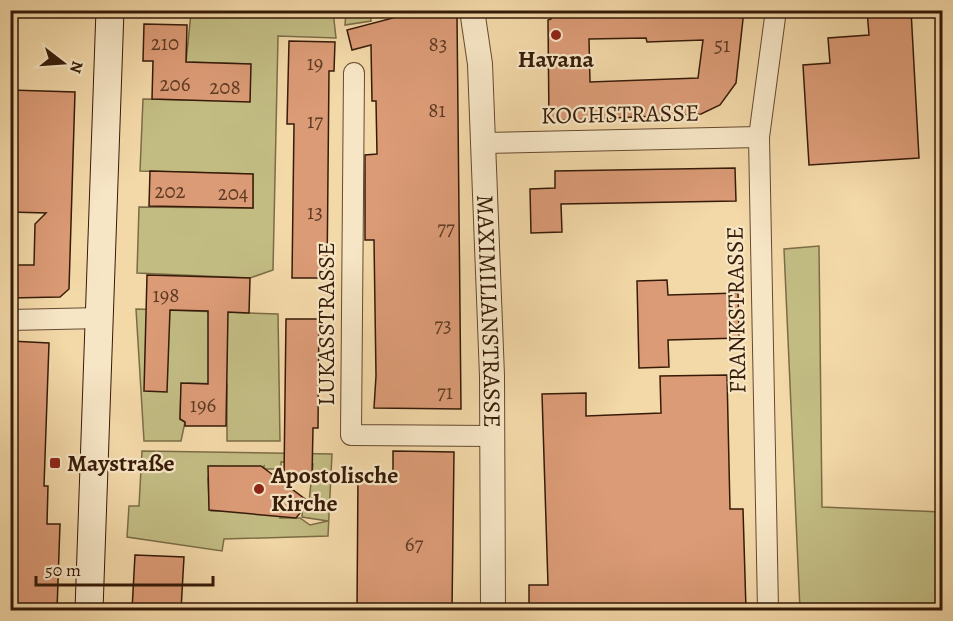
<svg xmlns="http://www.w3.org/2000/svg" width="953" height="621" viewBox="0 0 953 621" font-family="Alegreya,serif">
<rect width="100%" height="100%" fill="#f3d8a8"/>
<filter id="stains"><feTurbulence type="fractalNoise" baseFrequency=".00333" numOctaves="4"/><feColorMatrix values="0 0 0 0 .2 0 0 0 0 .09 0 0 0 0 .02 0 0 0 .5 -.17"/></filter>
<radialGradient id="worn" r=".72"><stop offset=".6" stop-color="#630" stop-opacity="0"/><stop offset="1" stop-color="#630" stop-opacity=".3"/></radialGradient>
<g fill="#c2bc83" stroke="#7c6c46" stroke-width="1.5" fill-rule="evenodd">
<path d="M221 10 333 11 336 38 278 36 273 270 250 278 137 273 139 207 253 208V174L140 171 143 99 250 101V64L186 62 191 13Z"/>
<path d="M346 11H370L371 21 345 25Z"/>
<path d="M819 246 822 507 942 512V610H800L784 249Z"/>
<path d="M136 309 278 314 280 441H227V384L187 383 186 388 181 391 180 419 185 422 181 441H144Z"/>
<path d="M142 451 332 454 328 536 224 539 222 551 127 537 129 506H139ZM281 462 313 464 309 502 307 505 303 502 302 517 328 521 310 525 300 518H280L281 510 211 511 210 509 212 500H209L208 478 212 466 261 469 264 466V469H281Z"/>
</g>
<g fill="#db9b76" stroke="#361b08" stroke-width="1.5" fill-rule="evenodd">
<path d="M393 10H440L441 16H457L461 409 374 408 376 376 374 240H365V155L377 154 376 101H372L371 45 352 50 347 30 393 18Z"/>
<path d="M552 10H744L736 83 720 105 701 114 549 121 548 20 551 19ZM646 38 647 42 703 40 698 78 590 82 589 39Z"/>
<path d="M867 10H911L919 158 809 165 803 65 830 63 828 38 869 35Z"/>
<path d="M144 24 187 25 186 62 251 64 250 102 152 99 153 61H143Z"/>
<path d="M289 41 335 42 334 71H329L327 278H292L294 124H287Z"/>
<path d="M10 90 75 92 69 289 60 297 10 298V265H34L35 224 46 213 10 212Z"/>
<path d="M735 168 736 201 561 204 562 232 531 233 530 189 555 188V171Z"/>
<path d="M150 171 253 174V208L149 206Z"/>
<path d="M147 275 250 278 249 313 228 312 226 426H185V422L180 419 181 383 208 384V311L170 310 167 392 144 391Z"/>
<path d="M667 280 668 295 738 293 739 338 668 340 669 367 639 368 637 281Z"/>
<path d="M286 319H319L318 428H313L312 477H284Z"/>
<path d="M10 341 49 343 44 486H48L47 524H60L57 610H14L16 563H10Z"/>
<path d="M727 375 730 509H743L746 610H529V585H548L542 394 586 393V416L661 413 660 376Z"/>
<path d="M393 451 454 452 452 610H357L358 475 393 476Z"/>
<path d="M208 466H261L309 502 296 518 209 510Z"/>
<path d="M135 555 184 557 181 610H132Z"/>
</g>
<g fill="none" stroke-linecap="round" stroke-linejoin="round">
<g stroke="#654a30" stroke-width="22">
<g id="minor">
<path d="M354 73 351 435 492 436"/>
<path d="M483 143 759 137"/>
<path d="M10 320 101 318"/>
<path d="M768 610 759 137 776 10"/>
</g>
</g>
<g stroke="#654a30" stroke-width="26">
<g id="tertiary">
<path id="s1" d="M472 10 480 64 492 376 493 610"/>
</g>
</g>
<g stroke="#361b08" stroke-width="29">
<path id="secondary" d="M89 610 110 10"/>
</g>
<use href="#minor" stroke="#f7e6c6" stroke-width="20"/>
<use href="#tertiary" stroke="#f7e6c6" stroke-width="24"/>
<use href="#secondary" stroke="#f7e6c6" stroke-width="27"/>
</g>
<g fill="#8f2418" stroke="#f7e6c6" stroke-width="2">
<circle cx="556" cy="35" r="6"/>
<rect x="49" y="457" width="12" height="12" rx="3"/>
<circle cx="259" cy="489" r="6"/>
</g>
<g text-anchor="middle" stroke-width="4.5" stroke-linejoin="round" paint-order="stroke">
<g font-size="21" fill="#5f3b24">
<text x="165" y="50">210</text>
<text x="438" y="51">83</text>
<text x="722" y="52">51</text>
<text x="315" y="70">19</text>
<text x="175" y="91">206</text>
<text x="225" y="94">208</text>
<text x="437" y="117">81</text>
<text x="315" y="128">17</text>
<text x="170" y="198">202</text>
<text x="233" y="200">204</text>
<text x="315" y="219">13</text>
<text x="446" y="235">77</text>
<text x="166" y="302">198</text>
<text x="443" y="332">73</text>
<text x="445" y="399">71</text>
<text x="203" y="412">196</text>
<text x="414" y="551">67</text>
</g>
<g font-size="24" font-weight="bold" fill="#361b08" stroke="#f7e6c6" text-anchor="start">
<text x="556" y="67" text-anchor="middle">Havana</text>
<text x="67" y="471">Maystraße</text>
<text x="271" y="483">Apostolische<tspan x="271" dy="28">Kirche</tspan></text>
</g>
<g font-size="24" fill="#361b08" stroke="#f7e6c6">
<text transform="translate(620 114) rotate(-1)" y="8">KOCHSTRASSE</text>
<text dy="8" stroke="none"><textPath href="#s1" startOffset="302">MAXIMILIANSTRASSE</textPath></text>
<text transform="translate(736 310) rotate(-91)" y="8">FRANKSTRASSE</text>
<text transform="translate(326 324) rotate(-90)" y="8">LUKASSTRASSE</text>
</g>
</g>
<rect width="953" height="621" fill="none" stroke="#f3d8a8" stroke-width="36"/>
<rect x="12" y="12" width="929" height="597" fill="none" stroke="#361b08" stroke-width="3"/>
<rect x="18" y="18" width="917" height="585" fill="none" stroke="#361b08" stroke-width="1.5"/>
<g transform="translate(63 63) rotate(107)" stroke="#f7e6c6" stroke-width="4.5" paint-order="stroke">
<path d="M0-4.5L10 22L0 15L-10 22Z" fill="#361b08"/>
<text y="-9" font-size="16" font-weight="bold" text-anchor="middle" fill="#361b08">N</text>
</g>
<path d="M36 576v9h177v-9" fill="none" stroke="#361b08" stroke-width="3"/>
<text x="45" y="576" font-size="18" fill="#361b08" stroke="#f7e6c6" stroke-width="4.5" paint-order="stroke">50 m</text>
<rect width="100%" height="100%" filter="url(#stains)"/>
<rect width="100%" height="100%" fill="url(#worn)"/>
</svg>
